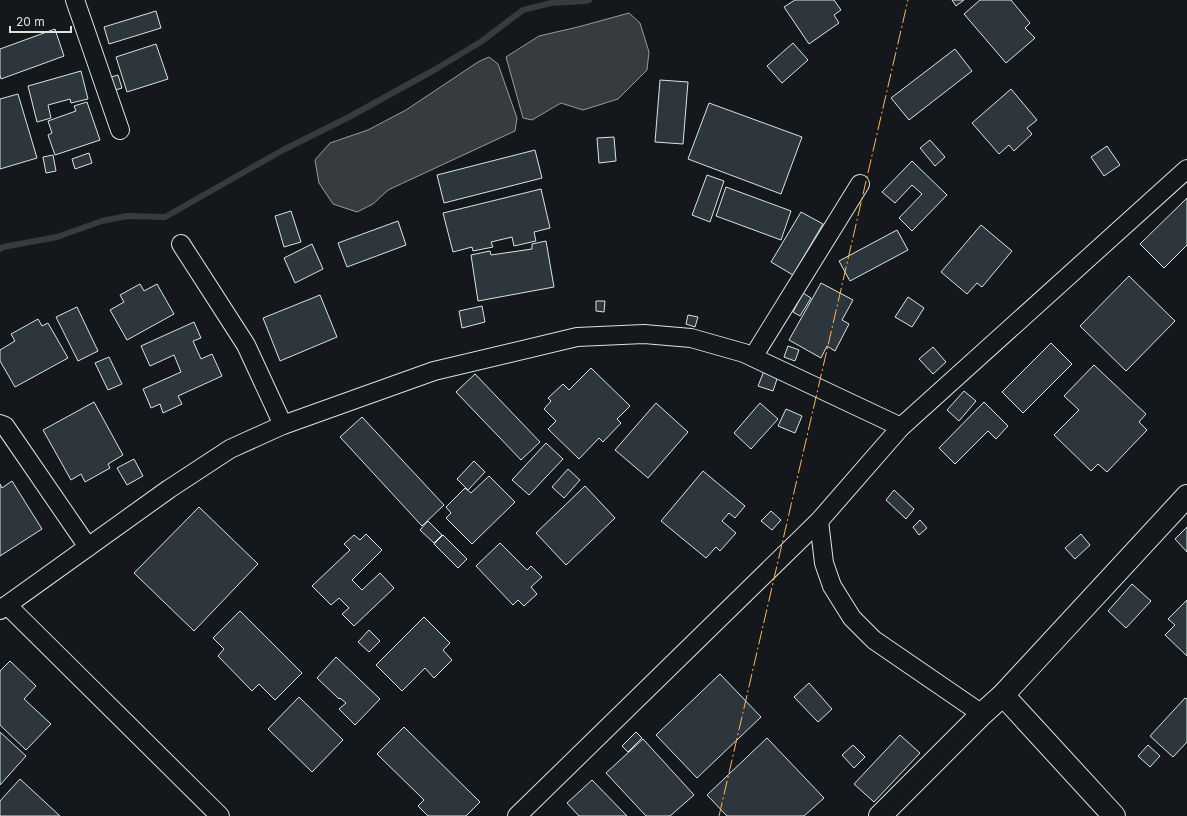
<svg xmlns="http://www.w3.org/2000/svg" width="1187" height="816" viewBox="0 0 1187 816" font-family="Inter,sans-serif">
<rect width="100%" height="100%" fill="#14181c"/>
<g fill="#363b3e" stroke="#939e99">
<path d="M629 13 640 23 649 52 647 70 618 99 583 110 561 103 532 120 523 118 506 57 539 36 578 27Z"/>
<path d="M489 57 498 64 517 118 515 131 388 190 373 204 357 212 333 204 319 183 315 160 330 143 368 130 406 110 478 62Z"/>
</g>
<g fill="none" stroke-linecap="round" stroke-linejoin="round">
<path stroke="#363b3e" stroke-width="6" d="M0 249 3 247 57 237 102 221 127 216 165 217 283 150 349 117 436 69 482 41 523 10 551 3 585 1 589 0"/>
</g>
<g fill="#2c363c" stroke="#d8e6dc">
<path d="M795 0H834L841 10 834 15 839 23 809 44 784 7Z"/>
<path d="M952 0H964L956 6Z"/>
<path d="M980 0H1011L1030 23 1025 28 1035 38 1006 63 964 14Z"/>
<path d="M156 11 161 28 109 44 104 27Z"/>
<path d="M55 29 64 56 1 79 0 75V49Z"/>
<path d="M793 43 808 60 782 83 767 66Z"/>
<path d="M156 44 168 79 127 92 116 57Z"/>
<path d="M955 49 972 71 909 120 891 98Z"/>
<path d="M81 71 88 99 71 103 70 99 48 105 51 118 37 122 28 86Z"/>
<path d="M118 75 122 88 112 91 108 78Z"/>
<path d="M660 80 688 82 683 144 655 142Z"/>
<path d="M1011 89 1037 120 1027 128 1032 134 1014 151 1009 145 999 154 972 123Z"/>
<path d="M18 94 37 158 0 169V99Z"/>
<path d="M87 102 100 140 55 155 48 135 52 133 48 121 76 111 74 106Z"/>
<path d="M709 103 802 137 781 194 688 159Z"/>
<path d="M614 137 616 161 599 163 597 138Z"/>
<path d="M930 140 945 157 935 166 920 148Z"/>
<path d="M1107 146 1120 165 1104 176 1091 157Z"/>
<path d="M535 150 542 178 444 203 437 175Z"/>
<path d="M89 153 92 163 75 169 72 159Z"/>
<path d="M53 155 56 171 46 173 43 157Z"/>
<path d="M912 161 947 195 912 231 899 218 922 194 912 185 895 203 882 192Z"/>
<path d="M707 175 724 181 710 222 692 215Z"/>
<path d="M726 187 791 211 781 240 716 216Z"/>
<path d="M541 189 550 228 534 232 536 241 514 246 512 237 491 242 493 247 473 251 472 247 453 252 443 213Z"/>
<path d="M1187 198V245L1164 268 1140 244Z"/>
<path d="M291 211 301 242 284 247 275 216Z"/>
<path d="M801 212 823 224 793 275 771 262Z"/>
<path d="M398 221 406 245 347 267 338 243Z"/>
<path d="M981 225 1012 251 982 287 977 283 967 294 941 272Z"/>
<path d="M897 230 908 250 850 281 839 261Z"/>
<path d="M546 241 554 287 478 301 471 255 490 251 491 255 532 249V244Z"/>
<path d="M312 244 323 269 295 283 284 258Z"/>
<path d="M1129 276 1175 321 1126 371 1080 326Z"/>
<path d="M821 283 853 300 842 320 849 324 835 351 827 346 821 358 789 340Z"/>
<path d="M140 284 144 291 157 284 174 314 127 340 110 310 124 302 120 295Z"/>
<path d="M803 293 811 298 800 316 793 312Z"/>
<path d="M320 295 337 337 280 361 263 318Z"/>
<path d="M908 297 924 308 912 327 895 317Z"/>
<path d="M596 301H605L604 312 596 311Z"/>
<path d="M482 306 485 322 462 328 459 311Z"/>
<path d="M77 307 98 351 78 361 56 317Z"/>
<path d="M688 315 698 317 695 327 686 324Z"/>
<path d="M38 319 42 326 48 323 68 358 15 387 0 361V350L15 341 11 334Z"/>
<path d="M194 322 201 338 193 341 201 359 212 354 222 376 178 396 182 404 163 413 160 404 151 408 143 389 181 372 174 355 150 366 141 346Z"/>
<path d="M1051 343 1072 364 1023 413 1002 392Z"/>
<path d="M788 346 799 350 795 361 784 357Z"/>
<path d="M933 347 946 362 933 374 919 359Z"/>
<path d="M109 357 122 384 108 390 95 363Z"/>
<path d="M1094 365 1146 414 1139 422 1147 430 1107 472 1098 464 1091 471 1054 435 1079 410 1064 396Z"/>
<path d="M591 368 630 406 617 419 621 423 603 442 599 438 579 459 548 429 556 421 544 409 551 401 548 398 563 384 569 390Z"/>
<path d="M764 371 778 376 773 391 758 386Z"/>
<path d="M475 374 540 442 521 460 456 392Z"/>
<path d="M964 391 976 401 959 421 947 410Z"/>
<path d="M94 402 123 455 108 464 110 468 85 482 81 474 71 480 43 430Z"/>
<path d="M984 402 1008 426 996 439 988 431 955 464 939 448Z"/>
<path d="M656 403 688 432 648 478 615 450Z"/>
<path d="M760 403 778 419 751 449 734 433Z"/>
<path d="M786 409 802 416 795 433 778 426Z"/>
<path d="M362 417 444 505 422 526 340 437Z"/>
<path d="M546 443 563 459 529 495 512 480Z"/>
<path d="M134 459 143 476 127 485 117 468Z"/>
<path d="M474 461 485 472 468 490 457 479Z"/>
<path d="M568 469 580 480 564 498 552 487Z"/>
<path d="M703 471 745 506 735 518 729 513 722 521 736 533 720 551 716 547 706 558 661 521Z"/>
<path d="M489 476 515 502 472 544 446 518 451 513 446 507 465 488 471 493Z"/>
<path d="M12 481 42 529 0 556V484L2 488Z"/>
<path d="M585 486 615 518 566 565 536 533Z"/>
<path d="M894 490 914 509 906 519 886 500Z"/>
<path d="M199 507 258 564 194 631 134 573Z"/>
<path d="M771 511 781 520 772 530 761 521Z"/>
<path d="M920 520 927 528 919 535 913 527Z"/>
<path d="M428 521 442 535 434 543 420 530Z"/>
<path d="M1187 527V552L1175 539Z"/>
<path d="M366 534 382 550 352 580 362 590 380 573 394 588 354 626 342 614 349 608 339 598 331 605 312 586 350 550 344 544 354 535 360 540Z"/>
<path d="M1081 534 1090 545 1075 559 1065 548Z"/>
<path d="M443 535 467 559 458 568 434 544Z"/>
<path d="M500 543 527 570 531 566 542 577 531 587 537 594 524 606 518 600 513 605 476 566Z"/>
<path d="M1132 584 1151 601 1126 628 1108 611Z"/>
<path d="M1187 600V656L1165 635 1175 625 1168 619Z"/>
<path d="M240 611 302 673 275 700 259 684 252 691 218 656 224 649 213 638Z"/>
<path d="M424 617 450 643 443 650 452 660 434 678 425 668 402 691 376 665Z"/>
<path d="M369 630 380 641 369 652 358 642Z"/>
<path d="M336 657 380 699 355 725 339 709 346 703 340 698 339 699 317 678Z"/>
<path d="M10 661 36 686 24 699 51 724 26 750 0 725V671Z"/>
<path d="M720 674 761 717 697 778 656 735Z"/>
<path d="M809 683 832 709 818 722 794 697Z"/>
<path d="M299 697 343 740 312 772 268 729Z"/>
<path d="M1185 698 1187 699V742L1173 757 1150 736Z"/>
<path d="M404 727 480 802 466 816H428L418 806 424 800 377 754Z"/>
<path d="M0 732 26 756 0 785Z"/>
<path d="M636 732 642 738 628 752 622 746Z"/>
<path d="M900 735 920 753 874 802 854 784Z"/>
<path d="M767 738 824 798 804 816H727L707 795Z"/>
<path d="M643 739 694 795 670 816H646L606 773Z"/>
<path d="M853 745 865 757 854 768 842 755Z"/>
<path d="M1148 745 1160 756 1150 767 1138 756Z"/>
<path d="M20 779 60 816H0V801Z"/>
<path d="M592 780 627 816H579L567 803Z"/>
</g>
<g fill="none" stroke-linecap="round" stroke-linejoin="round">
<g stroke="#d8e6dc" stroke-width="20">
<g id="street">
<path d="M75 0 120 130"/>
<path d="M181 244 246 345 283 425"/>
<path d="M753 357 860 184"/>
<path d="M0 424 5 426 88 547"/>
<path d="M901 427 1187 169"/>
<path d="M7 605 220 816"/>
<path d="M0 610 169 489 230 449 283 425 434 371 577 337 644 334 691 338 744 353 901 427 819 521 824 563 832 586 852 618 874 640 982 714"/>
<path d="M517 816 819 521"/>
</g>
</g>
<g stroke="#d8e6dc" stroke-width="24">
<g id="secondary">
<path d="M1003 695 1114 816"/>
<path d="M880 816 982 714 1003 695 1187 496"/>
</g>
</g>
<use href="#street" stroke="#14181c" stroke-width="18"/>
<use href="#secondary" stroke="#14181c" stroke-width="22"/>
<path stroke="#ffb74d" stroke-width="1" stroke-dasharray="14 3 2 3" stroke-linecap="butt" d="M719 816 908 0"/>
</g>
<path d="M10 26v6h61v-6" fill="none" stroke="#d8e6dc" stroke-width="2"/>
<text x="16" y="26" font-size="12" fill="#d8e6dc" stroke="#14181c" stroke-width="3" paint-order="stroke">20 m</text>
</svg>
